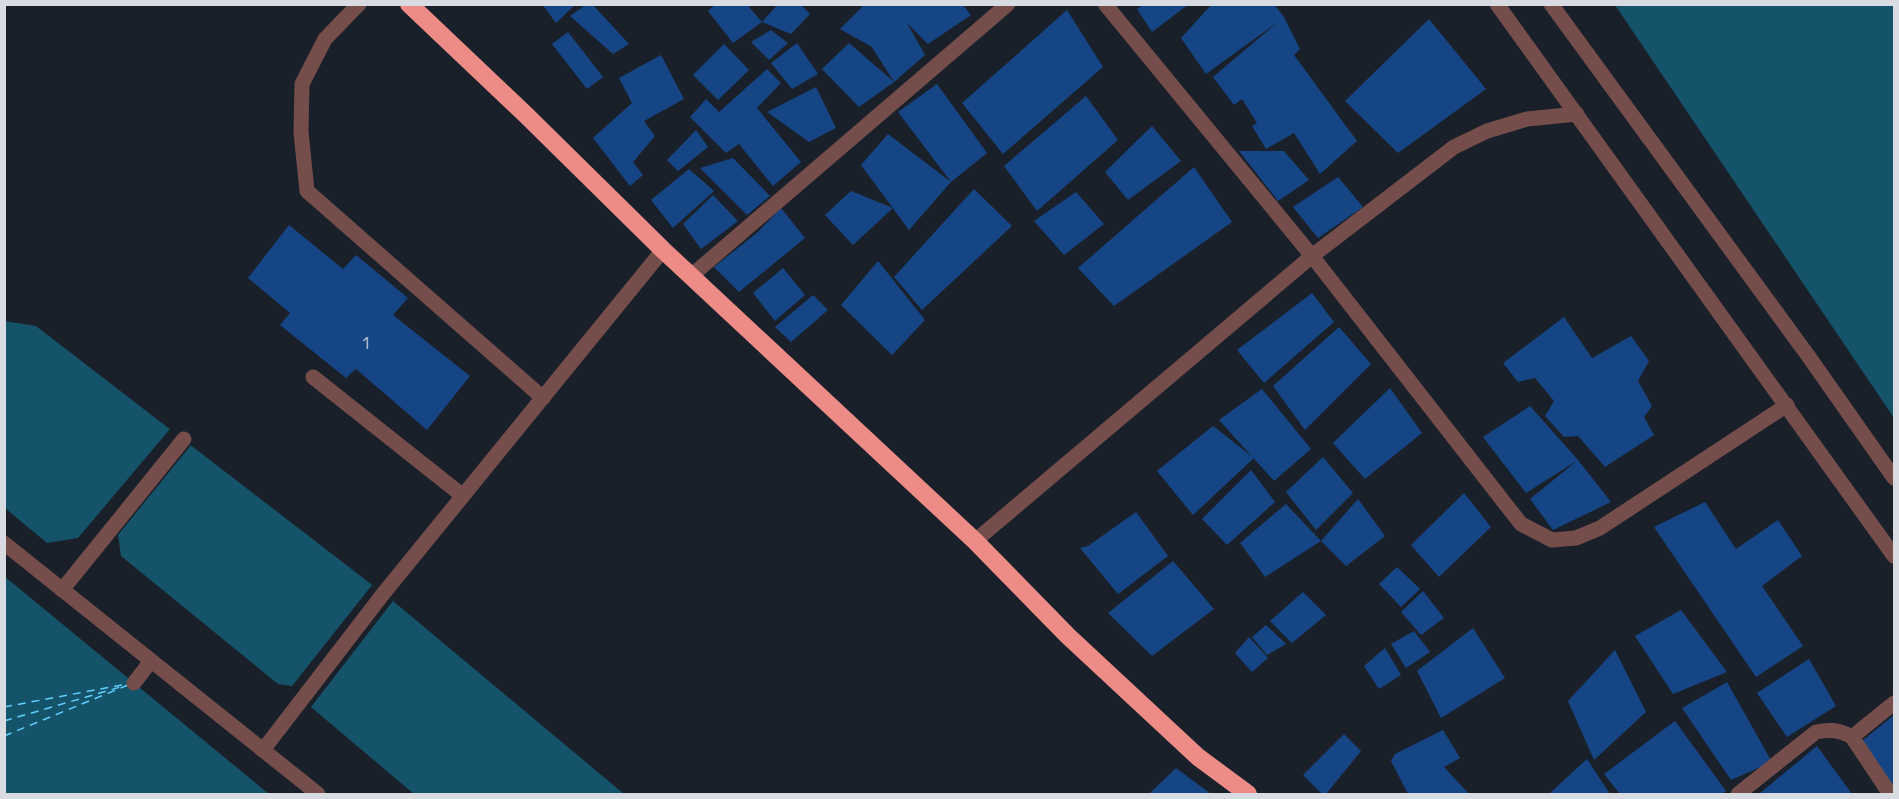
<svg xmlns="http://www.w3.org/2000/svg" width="1899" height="799" viewBox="0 0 1899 799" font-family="Rubik,sans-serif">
<rect width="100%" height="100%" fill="#1a2029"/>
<g fill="#145369">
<path d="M1615 5H1894V418Z"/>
<path d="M4 321 36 326 393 601 624 794H5Z"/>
</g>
<path fill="#1a2029" d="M170 429 191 445 118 535 121 556 278 684 292 686 372 585 393 601 311 707 414 794H269L4 576 5 508 47 543 78 538Z"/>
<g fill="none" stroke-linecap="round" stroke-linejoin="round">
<g stroke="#60d0fd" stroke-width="1.5" stroke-dasharray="8 6" stroke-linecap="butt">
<path d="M4 707 127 684"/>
<path d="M4 721 124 686"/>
<path d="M4 736 128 685"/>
</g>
</g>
<g fill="#164585">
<path d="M542 4H576L556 23Z"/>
<path d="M587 4H592L629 44 613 54 570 16Z"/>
<path d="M716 4H752L749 7 762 22 733 43 708 11Z"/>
<path d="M778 4H800L810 14 791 34 762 22Z"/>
<path d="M865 4H962L971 15 928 44 907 23 925 55 894 82 872 47 840 29Z"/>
<path d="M1144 4H1189L1152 32 1137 9Z"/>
<path d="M1212 4H1274L1284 17 1300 49 1294 55 1357 141 1320 174 1294 133 1266 149 1252 126 1257 123 1242 99 1234 105 1213 77 1278 22 1206 74 1181 38Z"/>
<path d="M1067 10 1103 67 1003 154 962 103Z"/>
<path d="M1429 19 1486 89 1398 153 1345 101Z"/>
<path d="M771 30 788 43 769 60 751 42Z"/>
<path d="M568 32 603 77 587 89 552 44Z"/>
<path d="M797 43 818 74 792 89 771 63Z"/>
<path d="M849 43 894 82 859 107 822 69Z"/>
<path d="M724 44 749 70 718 100 693 75Z"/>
<path d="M661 55 684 99 644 121 655 136 633 162 643 175 630 186 593 138 632 103 619 78Z"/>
<path d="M767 69 781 83 757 108 801 162 773 186 739 144 726 153 690 117 706 99 719 112Z"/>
<path d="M937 84 987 153 951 182 909 230 861 165 888 134 951 182 898 112Z"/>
<path d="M816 87 836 128 809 142 767 112Z"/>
<path d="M1086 96 1118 140 1037 211 1004 166Z"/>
<path d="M1152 126 1181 161 1128 200 1105 172Z"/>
<path d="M696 130 708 147 678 171 667 160Z"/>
<path d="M1239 151H1284L1309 180 1278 201Z"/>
<path d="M733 158 770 196 747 215 700 168Z"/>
<path d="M1194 167 1232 222 1114 306 1078 268Z"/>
<path d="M689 169 714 191 673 228 651 200Z"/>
<path d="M1338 177 1363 207 1318 238 1293 207Z"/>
<path d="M974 189 1012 226 922 310 894 277Z"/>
<path d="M851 191 893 208 853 245 825 215Z"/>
<path d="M1076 192 1104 224 1064 255 1034 221Z"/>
<path d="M713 195 738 221 701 249 683 224Z"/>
<path d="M781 208 805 238 739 292 714 267 758 232Z"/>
<path d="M289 225 343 269 356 255 408 298 393 315 470 376 427 430 356 369 346 378 280 325 290 313 248 278Z"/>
<path d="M878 261 925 320 892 355 841 305Z"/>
<path d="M783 268 805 295 775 321 753 293Z"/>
<path d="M1312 293 1334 322 1264 383 1237 350Z"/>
<path d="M813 295 828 310 791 342 775 327Z"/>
<path d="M1564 317 1592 358 1631 336 1649 361 1638 381 1652 406 1644 417 1654 435 1605 467 1578 436 1564 437 1545 416 1554 401 1535 378 1518 382 1503 363Z"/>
<path d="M1339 327 1371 364 1305 430 1273 386Z"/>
<path d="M1390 388 1422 433 1365 479 1333 443Z"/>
<path d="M1262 389 1311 449 1274 481 1219 420Z"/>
<path d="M1530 406 1578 460 1611 502 1553 530 1530 499 1578 460 1526 493 1483 437Z"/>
<path d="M1213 426 1254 458 1193 515 1157 471Z"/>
<path d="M1323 457 1353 493 1316 530 1286 492Z"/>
<path d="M1251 470 1275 502 1227 545 1202 519Z"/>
<path d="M1464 493 1491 527 1439 577 1411 545Z"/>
<path d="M1358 499 1385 536 1346 566 1321 541Z"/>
<path d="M1705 502 1736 549 1778 520 1802 556 1762 586 1803 646 1756 677 1654 527Z"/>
<path d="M1286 504 1321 541 1265 577 1240 543Z"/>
<path d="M1136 512 1168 556 1118 594 1080 548 1088 546Z"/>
<path d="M1173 561 1214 609 1152 656 1108 613Z"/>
<path d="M1397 567 1420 589 1401 607 1379 584Z"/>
<path d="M1423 591 1444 618 1421 635 1401 612Z"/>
<path d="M1303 592 1326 615 1292 643 1270 621Z"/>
<path d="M1681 610 1727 672 1673 694 1635 636Z"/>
<path d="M1266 625 1286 644 1267 655 1252 637Z"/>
<path d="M1473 628 1505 678 1441 718 1417 671Z"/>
<path d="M1414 631 1430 652 1406 668 1391 644Z"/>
<path d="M1249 637 1268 658 1252 672 1235 653Z"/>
<path d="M1385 648 1401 675 1379 689 1364 666Z"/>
<path d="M1615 650 1646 712 1594 760 1568 701Z"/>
<path d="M1809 659 1836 706 1787 737 1757 693Z"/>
<path d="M1727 682 1772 762 1731 780 1682 708Z"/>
<path d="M1894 715V792L1862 741Z"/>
<path d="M1675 721 1726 791 1721 794H1620L1604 774Z"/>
<path d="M1443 730 1460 758 1444 767 1469 794H1408L1391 761 1395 754Z"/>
<path d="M1344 734 1361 751 1326 794H1322L1303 775Z"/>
<path d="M1817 746 1852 794H1759Z"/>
<path d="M1587 759 1610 794H1549Z"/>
<path d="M1176 768 1211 794H1149Z"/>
</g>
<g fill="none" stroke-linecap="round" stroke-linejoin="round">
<g stroke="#754e4c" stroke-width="15">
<path d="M359 4 325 39 302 84 301 132 307 191 543 398"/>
<path d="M1105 4 1312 256 1521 524 1552 540 1576 538 1600 528 1787 405"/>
<path d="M1497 4 1894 556"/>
<path d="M1551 4 1809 357 1894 478"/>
<path d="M691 276 1008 4"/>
<path d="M313 377 463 496"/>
<path d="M975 541 1312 256 1454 147 1487 131 1527 119 1577 114"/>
<path d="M4 543 318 794"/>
<path d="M62 590 184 439"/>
<path d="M134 683 151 661"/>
<path d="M1852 737 1894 703"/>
<path d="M263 750 383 594 663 250"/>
<path d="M1738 794 1816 732C1830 729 1840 730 1852 737L1890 794"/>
</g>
<path stroke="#ed8c87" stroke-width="18" d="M409 4 526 115 663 250 975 541 1068 636 1198 757 1248 794"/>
</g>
<g text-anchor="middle" stroke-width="4.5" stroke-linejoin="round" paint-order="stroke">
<g font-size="16" fill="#a8b6cb">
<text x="366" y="349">1</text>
</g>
</g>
<rect width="1899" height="799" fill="none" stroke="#d8dce2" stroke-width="12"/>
</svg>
